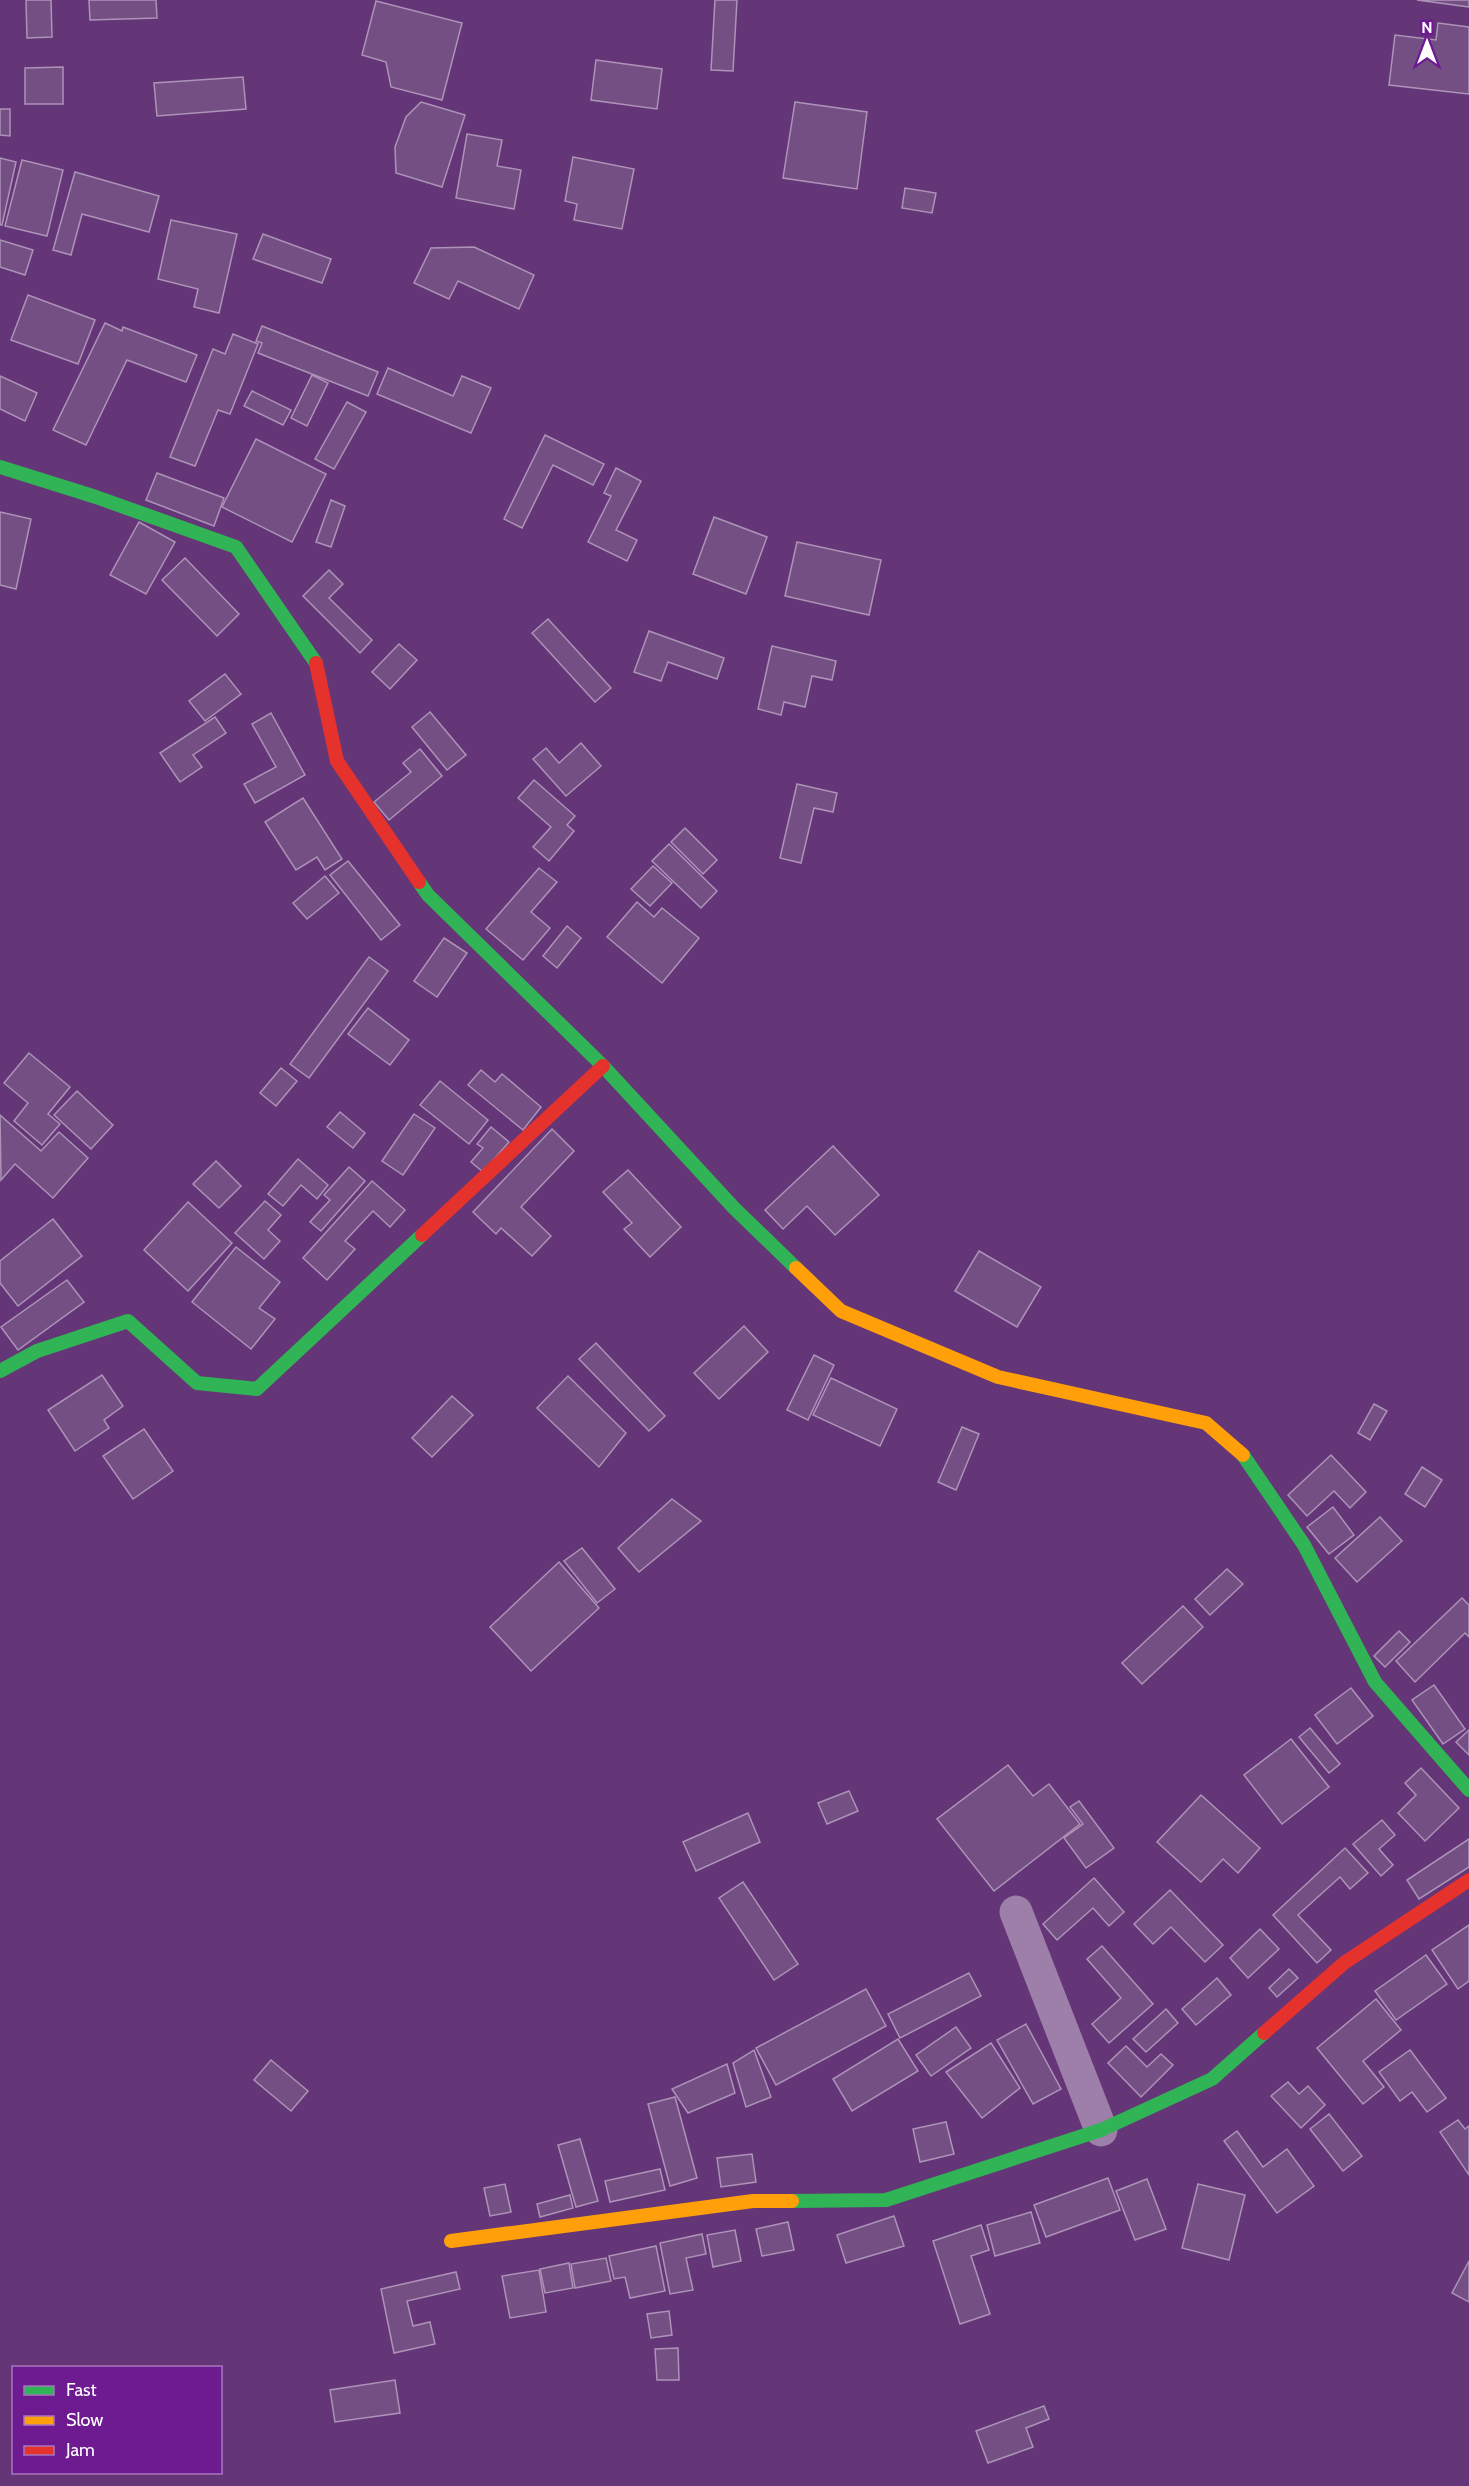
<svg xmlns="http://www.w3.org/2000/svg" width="1469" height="2486" viewBox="0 0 1469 2486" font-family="Cabin,sans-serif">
<rect width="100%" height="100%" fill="#643677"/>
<g fill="#744f84" stroke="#ad93b8" stroke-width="1.5">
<path d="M26 0H51L52 37 27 38Z"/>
<path d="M89 0H156L157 18 90 20Z"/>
<path d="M715 0H737L733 71 711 70Z"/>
<path d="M1417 0H1469V7Z"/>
<path d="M376 1 462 23 442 100 391 87 386 62 362 55Z"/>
<path d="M1438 23 1469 27V94L1389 85 1395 35 1436 40Z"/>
<path d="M596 60 662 69 657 109 591 100Z"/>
<path d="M63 67V104H25V68Z"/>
<path d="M243 77 246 109 157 116 154 83Z"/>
<path d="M421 102 465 115 442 187 396 173 395 147 406 117Z"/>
<path d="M795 102 867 112 857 189 783 178Z"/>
<path d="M0 109H10V136L0 135Z"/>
<path d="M467 134 502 140 497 166 521 170 514 209 456 198Z"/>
<path d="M573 157 634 169 622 229 574 220 577 204 565 201Z"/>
<path d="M0 158 16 162 2 225H0Z"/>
<path d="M22 160 63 170 47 236 5 226Z"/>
<path d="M75 172 159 196 149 232 82 214 71 255 53 250Z"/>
<path d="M905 188 936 193 932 213 902 208Z"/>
<path d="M171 220 237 234 219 313 194 307 198 289 158 279Z"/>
<path d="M263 234 331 259 322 283 253 259Z"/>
<path d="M0 240 33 250 25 275 0 267Z"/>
<path d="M474 247 534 275 519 309 458 281 449 299 414 283 431 248Z"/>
<path d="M28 295 95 320 78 364 11 340Z"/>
<path d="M105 323 122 331 123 327 197 355 186 382 127 360 86 445 53 430Z"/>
<path d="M262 326 378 372 368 396 258 353 262 343 256 341Z"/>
<path d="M233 334 258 344 230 414 218 410 195 466 170 457 213 349 225 354Z"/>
<path d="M388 368 453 396 462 376 491 388 471 433 377 394Z"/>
<path d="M312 375 328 383 307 426 291 418Z"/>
<path d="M0 376 37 393 25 421 0 409Z"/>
<path d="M252 391 291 410 283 425 244 406Z"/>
<path d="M347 402 366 412 334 469 315 459Z"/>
<path d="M545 435 604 464 593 485 553 465 522 528 504 519Z"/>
<path d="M256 439 326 474 292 542 222 507Z"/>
<path d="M616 468 641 481 616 530 637 540 627 561 588 542 611 496 604 493Z"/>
<path d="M157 473 224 498 214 526 146 500Z"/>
<path d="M331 500 345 506 331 547 316 542Z"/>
<path d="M0 512 31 519 16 589 0 585Z"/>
<path d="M714 517 767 537 746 594 693 574Z"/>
<path d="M139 522 175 542 146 594 110 575Z"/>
<path d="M797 542 881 560 869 615 785 596Z"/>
<path d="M185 558 239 614 217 636 162 580Z"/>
<path d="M329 570 343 584 329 598 372 640 360 653 303 596Z"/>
<path d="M548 619 611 688 595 702 532 633Z"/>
<path d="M649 631 724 658 717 679 668 662 661 681 634 672Z"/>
<path d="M399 644 417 660 390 689 372 672Z"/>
<path d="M772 646 836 661 832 680 812 676 805 707 784 702 781 715 758 709Z"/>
<path d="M225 674 241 694 205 721 189 701Z"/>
<path d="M430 712 466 755 447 770 412 727Z"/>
<path d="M271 713 305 775 255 803 244 784 276 767 252 724Z"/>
<path d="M215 717 226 733 193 755 202 767 180 782 160 753Z"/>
<path d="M581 743 601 766 566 796 533 759 546 748 559 763Z"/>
<path d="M420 749 442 776 389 820 374 802 411 772 403 763Z"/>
<path d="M534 780 575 816 567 825 574 831 549 861 533 847 551 827 518 798Z"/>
<path d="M797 784 837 793 833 812 814 808 801 863 780 858Z"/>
<path d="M303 798 342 859 325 870 317 857 296 870 265 822Z"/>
<path d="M685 828 717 860 703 874 671 842Z"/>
<path d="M669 844 717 891 701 908 652 861Z"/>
<path d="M348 861 400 925 381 940 330 875Z"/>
<path d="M653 866 672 883 650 906 631 889Z"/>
<path d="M539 868 557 882 531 912 550 928 523 960 486 929Z"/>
<path d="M325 876 339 893 307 919 293 903Z"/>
<path d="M637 902 654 917 662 908 699 938 662 983 607 937Z"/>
<path d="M567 926 581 938 557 968 543 956Z"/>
<path d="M444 938 467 953 437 997 414 981Z"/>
<path d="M369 957 388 971 309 1078 290 1064Z"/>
<path d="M368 1008 409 1040 390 1065 348 1034Z"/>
<path d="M29 1053 70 1087 48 1114 60 1124 42 1145 14 1121 28 1103 4 1083Z"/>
<path d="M281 1068 297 1081 276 1106 260 1093Z"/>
<path d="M481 1070 495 1082 502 1074 541 1107 523 1130 468 1085Z"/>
<path d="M440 1081 488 1120 469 1144 420 1105Z"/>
<path d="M77 1091 113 1125 91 1149 54 1115Z"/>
<path d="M340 1112 365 1133 353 1148 327 1127Z"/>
<path d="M414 1114 435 1128 403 1175 382 1161Z"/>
<path d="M0 1115 41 1151 59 1132 88 1158 53 1198 15 1164 1 1180Z"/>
<path d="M491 1127 509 1142 483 1172 471 1162 483 1148 477 1144Z"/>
<path d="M552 1129 574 1151 521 1207 551 1236 532 1256 501 1228 496 1234 473 1212Z"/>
<path d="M833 1146 879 1195 835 1235 807 1206 783 1229 765 1210Z"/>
<path d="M298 1159 328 1185 317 1199 301 1185 283 1206 268 1194Z"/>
<path d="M216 1161 241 1186 219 1208 193 1184Z"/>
<path d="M349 1167 365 1181 321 1231 310 1222 330 1200 324 1195Z"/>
<path d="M628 1170 681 1227 650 1257 624 1229 632 1223 603 1192Z"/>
<path d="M372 1181 405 1210 390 1227 373 1211 345 1241 355 1249 327 1280 303 1258Z"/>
<path d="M265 1201 281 1215 268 1230 280 1241 264 1259 235 1233Z"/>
<path d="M188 1202 232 1243 188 1291 144 1250Z"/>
<path d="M53 1219 82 1256 18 1306 0 1283V1261Z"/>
<path d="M236 1247 280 1282 259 1308 275 1319 251 1349 192 1302Z"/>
<path d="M979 1251 1041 1287 1017 1327 955 1291Z"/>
<path d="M67 1280 84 1302 18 1350 1 1327Z"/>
<path d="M744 1326 768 1352 719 1399 694 1373Z"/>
<path d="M596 1343 665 1416 649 1431 579 1359Z"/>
<path d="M814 1355 834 1365 808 1420 787 1410Z"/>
<path d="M102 1375 123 1406 104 1420 109 1428 75 1451 48 1410Z"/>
<path d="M568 1376 626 1433 599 1467 537 1408Z"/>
<path d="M831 1378 897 1409 880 1446 813 1415Z"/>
<path d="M452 1396 473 1415 432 1457 412 1438Z"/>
<path d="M1374 1404 1387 1411 1370 1440 1358 1433Z"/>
<path d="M962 1427 979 1434 956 1490 938 1482Z"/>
<path d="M144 1429 173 1471 133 1499 103 1456Z"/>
<path d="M1331 1455 1366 1492 1350 1508 1334 1491 1307 1516 1288 1495Z"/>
<path d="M1422 1467 1442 1480 1425 1507 1405 1494Z"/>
<path d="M672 1499 701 1521 639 1572 618 1548Z"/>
<path d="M1333 1507 1354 1535 1329 1554 1307 1527Z"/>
<path d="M1380 1517 1402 1541 1357 1582 1335 1558Z"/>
<path d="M582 1548 615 1589 597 1603 564 1561Z"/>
<path d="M559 1562 599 1608 531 1671 490 1627Z"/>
<path d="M1227 1569 1243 1584 1210 1615 1195 1599Z"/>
<path d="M1462 1598 1469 1605V1637L1465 1633 1415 1682 1396 1661Z"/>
<path d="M1183 1606 1203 1627 1142 1684 1122 1663Z"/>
<path d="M1399 1631 1410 1642 1385 1667 1374 1656Z"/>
<path d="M1434 1685 1465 1729 1443 1744 1412 1700Z"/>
<path d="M1351 1688 1373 1716 1337 1744 1315 1715Z"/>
<path d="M1310 1728 1340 1764 1329 1773 1299 1737Z"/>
<path d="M1469 1730V1755L1456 1742Z"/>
<path d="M1291 1739 1329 1787 1282 1824 1244 1775Z"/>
<path d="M1008 1765 1033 1796 1049 1784 1080 1824 994 1891 937 1819Z"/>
<path d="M1421 1768 1459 1808 1425 1841 1398 1813 1416 1795 1405 1783Z"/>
<path d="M849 1791 858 1811 827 1824 818 1803Z"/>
<path d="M1201 1795 1260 1848 1238 1873 1223 1859 1201 1882 1157 1842Z"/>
<path d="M1079 1801 1114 1848 1086 1868 1064 1838 1083 1824 1070 1807Z"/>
<path d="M748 1813 760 1842 696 1871 683 1842Z"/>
<path d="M1382 1820 1395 1835 1379 1849 1393 1865 1381 1876 1353 1844Z"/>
<path d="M1469 1839V1867L1419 1899 1407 1880Z"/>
<path d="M1345 1848 1368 1873 1350 1889 1340 1877 1298 1915 1331 1950 1317 1963 1273 1915Z"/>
<path d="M1094 1878 1124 1912 1109 1926 1093 1908 1057 1940 1043 1924Z"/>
<path d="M743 1882 798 1964 774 1980 719 1898Z"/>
<path d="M1170 1890 1223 1945 1205 1962 1171 1927 1153 1944 1134 1924Z"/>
<path d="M1469 1925V1981L1458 1989 1432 1950Z"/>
<path d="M1260 1929 1279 1949 1248 1978 1230 1958Z"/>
<path d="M1102 1946 1153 2004 1109 2043 1092 2024 1121 1998 1087 1959Z"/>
<path d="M1426 1955 1447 1984 1396 2020 1375 1991Z"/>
<path d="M1289 1969 1298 1978 1277 1997 1269 1988Z"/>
<path d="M969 1973 981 1996 900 2038 888 2014Z"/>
<path d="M1217 1978 1231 1995 1196 2025 1182 2009Z"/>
<path d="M866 1989 886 2026 776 2085 756 2048Z"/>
<path d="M1376 1999 1401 2030 1363 2061 1384 2087 1363 2104 1317 2048Z"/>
<path d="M1166 2009 1178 2023 1146 2052 1133 2039Z"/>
<path d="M1026 2024 1061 2089 1033 2104 997 2040Z"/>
<path d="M956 2027 971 2048 931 2076 916 2055Z"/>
<path d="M898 2039 918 2071 852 2111 833 2079Z"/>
<path d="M991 2043 1020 2088 982 2118 946 2072Z"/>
<path d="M1126 2046 1147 2067 1161 2054 1173 2065 1141 2097 1108 2063Z"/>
<path d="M754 2050 771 2097 746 2107 733 2063Z"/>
<path d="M1410 2050 1446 2098 1427 2112 1412 2092 1400 2101 1379 2072Z"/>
<path d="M271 2060 308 2091 291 2111 254 2080Z"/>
<path d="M727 2064 735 2093 688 2113 672 2089Z"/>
<path d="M1288 2082 1299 2094 1308 2086 1325 2105 1301 2128 1271 2096Z"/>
<path d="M675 2097 697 2178 670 2186 648 2104Z"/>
<path d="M1329 2114 1362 2156 1343 2171 1310 2129Z"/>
<path d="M1458 2120 1465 2129 1469 2126V2175L1440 2132Z"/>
<path d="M946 2122 954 2154 920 2162 913 2129Z"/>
<path d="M1237 2131 1263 2167 1287 2149 1314 2186 1277 2213 1224 2141Z"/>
<path d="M580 2139 598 2201 576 2207 558 2145Z"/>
<path d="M752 2154 756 2182 721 2187 717 2158Z"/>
<path d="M660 2169 665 2190 610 2202 605 2181Z"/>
<path d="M1108 2178 1120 2210 1046 2237 1034 2205Z"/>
<path d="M1147 2179 1166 2229 1135 2240 1116 2191Z"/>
<path d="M505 2184 511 2212 490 2216 484 2188Z"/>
<path d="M1198 2184 1245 2195 1229 2260 1182 2248Z"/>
<path d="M570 2195 573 2208 540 2217 537 2204Z"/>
<path d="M1031 2212 1040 2243 995 2256 987 2225Z"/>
<path d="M894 2216 904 2246 846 2263 837 2235Z"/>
<path d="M788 2222 794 2250 762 2256 756 2229Z"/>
<path d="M981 2225 989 2250 971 2256 990 2314 960 2324 933 2241Z"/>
<path d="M735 2230 741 2261 713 2267 707 2235Z"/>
<path d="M702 2234 706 2254 686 2258 693 2290 670 2294 660 2243Z"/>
<path d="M656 2246 665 2291 630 2298 625 2277 614 2279 609 2256Z"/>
<path d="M606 2258 611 2281 575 2288 571 2264Z"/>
<path d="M1469 2261V2302L1452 2293Z"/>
<path d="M569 2263 573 2288 545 2293 540 2269Z"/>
<path d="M539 2270 546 2312 510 2318 502 2276Z"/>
<path d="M456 2272 460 2289 407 2301 413 2326 430 2322 435 2344 394 2353 381 2289Z"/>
<path d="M669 2311 672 2335 651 2338 647 2314Z"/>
<path d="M678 2348 679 2380H657L655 2349Z"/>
<path d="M395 2380 400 2413 335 2422 330 2390Z"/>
<path d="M1044 2406 1049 2419 1026 2428 1033 2447 988 2463 976 2431Z"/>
</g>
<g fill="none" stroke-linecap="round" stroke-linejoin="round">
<path stroke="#9e7faa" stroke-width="33" d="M1016 1912 1101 2130"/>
<g stroke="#30b455" stroke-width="14">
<path d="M0 467 96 497 236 547 316 663"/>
<path d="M419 882 428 895 603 1066 734 1208 796 1268"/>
<path d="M0 1371 37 1351 128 1321 197 1383 257 1389 422 1235"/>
<path d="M1243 1455 1304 1545 1375 1682 1469 1790"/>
<path d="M792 2201 886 2200 1101 2130 1212 2079 1264 2033"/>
</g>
<g stroke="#ff9f0a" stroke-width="14">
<path d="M796 1268 841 1311 998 1377 1206 1423 1243 1455"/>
<path d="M451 2241 753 2201H792"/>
</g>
<g stroke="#e5322d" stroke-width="14">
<path d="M316 663 337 761 419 882"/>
<path d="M422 1235 603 1066"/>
<path d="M1264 2033 1344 1963 1469 1880"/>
</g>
</g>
<rect x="12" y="2366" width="210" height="108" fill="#6e1b92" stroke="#a876be" stroke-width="1.5"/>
<rect x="24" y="2386" width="30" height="9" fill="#30b455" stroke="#a876be" stroke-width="1.5"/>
<text x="66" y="2396" font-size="18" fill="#ffffff">Fast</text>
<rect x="24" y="2416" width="30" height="9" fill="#ff9f0a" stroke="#a876be" stroke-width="1.5"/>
<text x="66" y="2426" font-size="18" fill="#ffffff">Slow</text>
<rect x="24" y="2446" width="30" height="9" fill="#e5322d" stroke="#a876be" stroke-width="1.5"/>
<text x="66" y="2456" font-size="18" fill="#ffffff">Jam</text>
<g transform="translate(1427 42)" stroke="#6e1b92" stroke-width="4.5" paint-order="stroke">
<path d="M0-4.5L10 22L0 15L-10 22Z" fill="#ffffff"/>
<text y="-9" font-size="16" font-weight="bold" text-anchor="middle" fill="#ffffff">N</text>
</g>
</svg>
